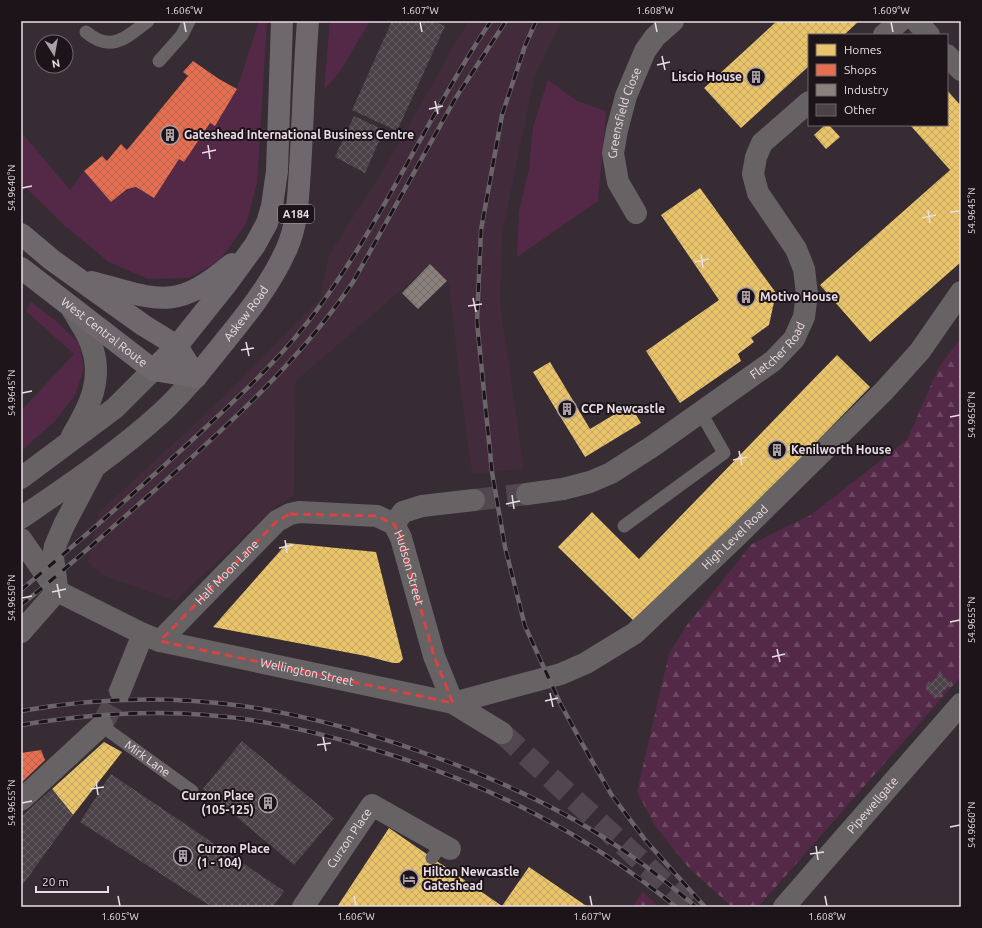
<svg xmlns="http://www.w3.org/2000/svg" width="982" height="928" viewBox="0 0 982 928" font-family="Ubuntu,sans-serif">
<defs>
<pattern id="forest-firs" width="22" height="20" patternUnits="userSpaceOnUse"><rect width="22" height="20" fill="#542947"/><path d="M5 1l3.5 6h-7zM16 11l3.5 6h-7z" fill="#6d4861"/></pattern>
<pattern id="homes-cross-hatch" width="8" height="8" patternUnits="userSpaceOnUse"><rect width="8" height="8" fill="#e9c46a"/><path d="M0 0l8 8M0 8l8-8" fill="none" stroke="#c0a461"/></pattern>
<pattern id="shops-cross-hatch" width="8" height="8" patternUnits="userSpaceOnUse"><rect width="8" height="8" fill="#e76f51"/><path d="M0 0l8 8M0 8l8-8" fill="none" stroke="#b7624d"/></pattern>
<pattern id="industry-cross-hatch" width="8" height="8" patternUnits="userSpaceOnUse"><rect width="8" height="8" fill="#8a817c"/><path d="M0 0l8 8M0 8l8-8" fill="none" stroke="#726b69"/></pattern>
<pattern id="building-cross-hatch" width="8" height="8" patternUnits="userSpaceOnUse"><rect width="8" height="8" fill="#4b4248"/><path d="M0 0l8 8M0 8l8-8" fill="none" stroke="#655d62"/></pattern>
</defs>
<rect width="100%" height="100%" fill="#372c34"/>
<path fill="#422b3b" d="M468 21H562L534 78 502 235 500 304 524 469 472 474 460 385 449 283 430 265 296 381 294 496 278 505 175 601 102 575 87 561 99 512 213 407 320 299 329 255 388 162Z"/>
<g fill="#542947">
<path d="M259 21H267L257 183 246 224 219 261 189 278 148 279 109 262 65 226 21 183V132L70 190 84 171 111 202 127 189 136 187 154 198 179 159 184 162 210 123 215 126 237 89Z"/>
<path d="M330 21H370L340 71 324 90Z"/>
<path d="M548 80 577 101 606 111 598 201 517 257 519 211 529 169 533 127Z"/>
<path d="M31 302 57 322 79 343 84 369 75 395 55 421 21 451V411L74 354 26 311Z"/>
</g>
<g fill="url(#forest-firs)">
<path d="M961 338V679L955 683 758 907H732L688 867 656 827 637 792 669 654 687 625 752 544 811 515 907 440 939 367Z"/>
<path d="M643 892 659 907H632Z"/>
</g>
<g fill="url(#homes-cross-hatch)">
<path d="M777 21H859L844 35H809V66L741 128 704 88Z"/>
<path d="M947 90 961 106V262L870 342 820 285 950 170 910 125H947Z"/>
<path d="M825 125H829L840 137 826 149 814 135Z"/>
<path d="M700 188 776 293 769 325 751 338 754 342 738 354 741 361 680 403 646 351 719 300 661 215Z"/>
<path d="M837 355 870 387 638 625 558 547 592 512 639 559Z"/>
<path d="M550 362 590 429 630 405 641 423 585 457 533 372Z"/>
<path d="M287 543 376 552 403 659 399 663H393L366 656 213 627Z"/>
<path d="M104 742 122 752 73 815 52 789Z"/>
<path d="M389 828 502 906 529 867 588 907H337Z"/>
</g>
<g fill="url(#shops-cross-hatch)">
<path d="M193 61 219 79 237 89 215 126 210 123 184 162 179 159 154 198 136 187 127 189 111 202 84 171 102 156 107 161 121 144 127 150 188 76 183 72Z"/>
<path d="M41 750 45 760 21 783V753Z"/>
</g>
<path fill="url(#industry-cross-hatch)" d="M430 264 447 281 418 309 402 293Z"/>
<g fill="url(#building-cross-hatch)">
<path d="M392 21H433L445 26 397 131 352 110Z"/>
<path d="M354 116 384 130 365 173 335 157Z"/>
<path d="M941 673 951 684 935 699 925 688Z"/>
<path d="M242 741 334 818 294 865 203 789Z"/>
<path d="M111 774 284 891 273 907H212L80 822Z"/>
<path d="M52 789 73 815 21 887V817Z"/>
</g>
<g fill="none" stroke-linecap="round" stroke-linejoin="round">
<g stroke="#52474f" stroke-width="22" stroke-dasharray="22 11" stroke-linecap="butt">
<path d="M474 500 527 494"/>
<path d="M102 725 120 691"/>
<path d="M502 733 691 907"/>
</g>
<g stroke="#676264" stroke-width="13">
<path d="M86 32C111 53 126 38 148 21"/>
<path d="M159 61 182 35 189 21"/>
<path d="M624 526 724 453 701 413"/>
<path id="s1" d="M102 726 192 791"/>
<path d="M432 858 441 845"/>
</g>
<g stroke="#676264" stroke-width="22">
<path d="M916 21 929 35"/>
<path d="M884 35 900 21"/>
<path d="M947 55 961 70"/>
<path id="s2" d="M636 213 618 182 613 153 617 130 626 96 645 51 655 37 673 21"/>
<path d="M72 309C78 320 87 332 91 344 104 378 90 406 72 436"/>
<path d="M21 478 115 408 153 370"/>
<path id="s3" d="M527 494 563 489 590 482 611 473 653 446 773 361 794 339 804 317 807 294 804 269 796 249 758 193 753 174 756 157 762 143 809 102"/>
<path d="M21 518C69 485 117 453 160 414 173 403 184 389 196 377"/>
<path d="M394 524 403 512 422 506 474 500"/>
<path id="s4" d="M21 539 57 591 143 634 160 641 453 703 502 733"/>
<path d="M57 587 53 557 55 546 64 525 93 470"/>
<path d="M21 632 57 591"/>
<path id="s5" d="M160 641 277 521 290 514 299 512 377 516 394 524 401 538 434 656 453 703"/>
<path d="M120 691 143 634"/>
<path id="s6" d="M453 703 561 674 586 663 635 633 740 533 884 391 920 351 961 292"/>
<path d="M21 800 102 725"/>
<path id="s7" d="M303 907 372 805 450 849"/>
<path id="s8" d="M784 907 961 704"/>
</g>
<g stroke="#6e686c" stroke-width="22">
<path d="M21 234 52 260 143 325 177 346 196 377"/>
<path id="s9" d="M21 268 153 370 196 377"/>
<path d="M92 282C158 300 175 312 232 264"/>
<path d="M153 370 177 346 225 286 255 245 267 223 272 206 277 171 282 21"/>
<path id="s10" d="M196 377C228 336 266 296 287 248 298 223 298 196 300 170 303 120 304 71 308 21"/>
</g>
<g stroke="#6b6469" stroke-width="4.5">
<g id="rail">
<path d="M536 21 525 46 502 115 481 230 477 322 492 472 505 547 525 626 560 703 583 745 611 794 646 841 705 907"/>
<path d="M21 590C83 538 144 485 204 429 245 391 287 352 319 307 385 217 429 113 491 21"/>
<path d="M21 605C70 566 116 524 163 483 233 421 301 359 353 282L455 99 506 21"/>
<path d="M21 711C175 684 301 706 446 761 510 785 574 815 630 855 653 871 675 889 696 907"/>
<path d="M21 725C82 715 145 710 207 715 263 719 318 732 372 749 486 783 583 831 676 907"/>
</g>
</g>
<use href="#rail" stroke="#1d141a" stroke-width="3" stroke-dasharray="9" stroke-linecap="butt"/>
</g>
<path fill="none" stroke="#d94344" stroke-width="3" stroke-dasharray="8 5" stroke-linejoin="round" d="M290 514 377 516 394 524 401 538 434 656 453 703 160 641 277 521Z"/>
<path fill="none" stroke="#eadde5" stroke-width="1.5" d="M184 22 186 32M420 22 422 32M655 22 657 32M891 22 893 32M662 56 665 70M657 65 670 62M435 101 438 114M429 109 443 106M208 145 210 159M202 153 216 150M22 188 32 186M928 210 930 223M950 212 960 211M922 218 936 215M701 254 703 268M695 262 709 259M473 298 476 312M468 306 482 304M246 342 249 356M241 350 254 348M22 393 32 391M950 417 960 415M739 451 742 465M733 460 747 457M512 495 514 509M506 504 520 501M285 540 287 553M279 548 293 545M57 584 60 598M52 592 66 589M22 598 32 596M950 622 960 620M777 649 780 662M772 657 785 654M550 693 553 707M545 701 558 698M323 737 326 751M317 745 331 743M96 781 98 795M90 789 104 787M22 803 32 801M950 827 960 825M816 846 818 860M810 854 824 852M118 896 120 906M354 896 356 906M590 896 592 906M825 896 827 906"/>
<defs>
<g id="building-ring" transform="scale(1)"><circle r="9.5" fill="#1d141a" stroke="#ab9fa7" stroke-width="1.5"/><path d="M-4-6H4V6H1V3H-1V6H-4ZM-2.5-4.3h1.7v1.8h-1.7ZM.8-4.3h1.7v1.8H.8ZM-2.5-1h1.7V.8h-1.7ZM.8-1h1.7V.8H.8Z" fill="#ab9fa7"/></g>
<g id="hotel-ring" transform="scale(1)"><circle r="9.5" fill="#1d141a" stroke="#ab9fa7" stroke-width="1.5"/><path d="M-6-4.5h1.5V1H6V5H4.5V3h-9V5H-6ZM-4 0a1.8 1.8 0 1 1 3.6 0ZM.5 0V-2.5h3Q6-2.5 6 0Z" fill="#ab9fa7"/></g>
</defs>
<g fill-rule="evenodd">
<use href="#building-ring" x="756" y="77"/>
<use href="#building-ring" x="170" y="135"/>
<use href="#building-ring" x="746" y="297"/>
<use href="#building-ring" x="567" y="409"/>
<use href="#building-ring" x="777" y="450"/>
<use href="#building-ring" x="268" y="803"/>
<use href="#building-ring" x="183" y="856"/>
<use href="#hotel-ring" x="409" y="879"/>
</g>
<g text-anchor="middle" stroke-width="4" stroke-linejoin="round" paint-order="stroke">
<rect fill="#1d141a" stroke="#aca1a8" stroke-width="1" x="278" y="205" width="36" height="18" rx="3"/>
<g font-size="11" font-weight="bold" fill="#eadde5">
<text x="296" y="218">A184</text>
</g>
<g font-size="12" font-weight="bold" fill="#eadde5" stroke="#1d141a" text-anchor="start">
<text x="742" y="81" text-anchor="end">Liscio House</text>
<text x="184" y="139">Gateshead International Business Centre</text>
<text x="760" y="301">Motivo House</text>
<text x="581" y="413">CCP Newcastle</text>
<text x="791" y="454">Kenilworth House</text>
<text x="254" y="800" text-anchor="end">Curzon Place<tspan x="254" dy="14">(105-125)</tspan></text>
<text x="197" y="853">Curzon Place<tspan x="197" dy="14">(1 - 104)</tspan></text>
<text x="423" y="876">Hilton Newcastle<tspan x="423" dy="14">Gateshead</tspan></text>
</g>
<g font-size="12" fill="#eadde5" stroke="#1d141a">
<text dy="4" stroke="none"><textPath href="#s2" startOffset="107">Greensfield Close</textPath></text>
<text dy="4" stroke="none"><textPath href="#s10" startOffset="81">Askew Road</textPath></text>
<text dy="4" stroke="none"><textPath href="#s9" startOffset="105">West Central Route</textPath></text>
<text dy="4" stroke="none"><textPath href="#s3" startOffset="295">Fletcher Road</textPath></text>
<text dy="4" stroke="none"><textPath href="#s6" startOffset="335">High Level Road</textPath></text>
<text dy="4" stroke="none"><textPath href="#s5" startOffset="335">Hudson Street</textPath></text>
<text dy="4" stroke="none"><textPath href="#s5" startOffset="96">Half Moon Lane</textPath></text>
<text dy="4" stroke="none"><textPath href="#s4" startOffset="328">Wellington Street</textPath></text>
<text dy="4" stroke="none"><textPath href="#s1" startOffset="56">Mirk Lane</textPath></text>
<text dy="4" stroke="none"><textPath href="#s8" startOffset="135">Pipewellgate</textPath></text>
<text dy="4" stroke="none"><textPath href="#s7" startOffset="83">Curzon Place</textPath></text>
</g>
</g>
<rect width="982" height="928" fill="none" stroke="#1d141a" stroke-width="44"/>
<rect x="808" y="34" width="140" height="92" fill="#1d141a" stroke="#6f646b"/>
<rect x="816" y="44" width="20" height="12" fill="#e9c46a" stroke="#6f646b"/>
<text x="844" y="54" font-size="12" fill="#eadde5">Homes</text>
<rect x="816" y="64" width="20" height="12" fill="#e76f51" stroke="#6f646b"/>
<text x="844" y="74" font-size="12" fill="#eadde5">Shops</text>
<rect x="816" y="84" width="20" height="12" fill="#8a817c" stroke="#6f646b"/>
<text x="844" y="94" font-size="12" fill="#eadde5">Industry</text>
<rect x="816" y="104" width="20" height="12" fill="#4b4248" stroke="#6f646b"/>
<text x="844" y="114" font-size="12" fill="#eadde5">Other</text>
<g transform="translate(54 54) rotate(169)"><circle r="19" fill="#1d141a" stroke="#6f646b"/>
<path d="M0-3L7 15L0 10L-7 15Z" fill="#ab9fa7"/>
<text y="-6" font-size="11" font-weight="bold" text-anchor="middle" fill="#eadde5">N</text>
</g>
<path d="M36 886v6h72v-6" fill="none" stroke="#eadde5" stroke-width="2"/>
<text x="42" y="886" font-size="12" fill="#eadde5" stroke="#1d141a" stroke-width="3" paint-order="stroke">20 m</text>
<rect x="22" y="22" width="938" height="884" fill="none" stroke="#eadde5" stroke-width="1.5"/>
<g font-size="10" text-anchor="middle" fill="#eadde5">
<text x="184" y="14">1.606°W</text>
<text x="420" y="14">1.607°W</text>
<text x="655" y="14">1.608°W</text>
<text x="891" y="14">1.609°W</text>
<text transform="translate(11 188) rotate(-90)" y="4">54.9640°N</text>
<text transform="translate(971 211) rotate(-90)" y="4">54.9645°N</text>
<text transform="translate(11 393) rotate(-90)" y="4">54.9645°N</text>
<text transform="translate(971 415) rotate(-90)" y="4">54.9650°N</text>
<text transform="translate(11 598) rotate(-90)" y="4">54.9650°N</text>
<text transform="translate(971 620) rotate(-90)" y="4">54.9655°N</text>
<text transform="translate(11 803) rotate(-90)" y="4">54.9655°N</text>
<text transform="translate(971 825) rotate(-90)" y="4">54.9660°N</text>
<text x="120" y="920">1.605°W</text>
<text x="356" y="920">1.606°W</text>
<text x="592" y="920">1.607°W</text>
<text x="827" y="920">1.608°W</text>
</g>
</svg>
